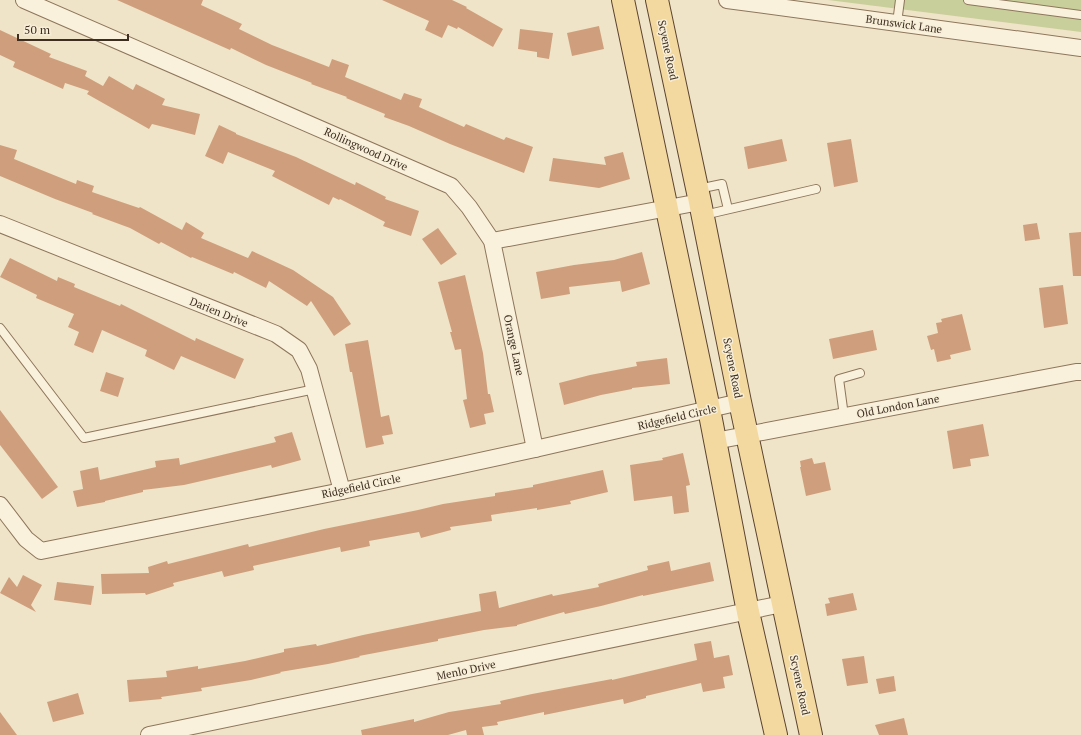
<svg xmlns="http://www.w3.org/2000/svg" width="1081" height="735" viewBox="0 0 1081 735" font-family="'PT Serif',serif">
<rect width="100%" height="100%" fill="#f0e4c8"/>
<path fill="#c9cf9b" d="M828 0H1081V32Z"/>
<g fill="#cf9f7d">
<path d="M117 0H203L201 5 242 24 239 29 272 45 329 67 332 59 349 65 345 77 401 100 404 93 422 99 419 107 464 127 466 124 504 140 506 137 533 147 524 173 450 144 409 126 384 117 385 114 346 98 347 97 311 84 312 83 266 65 231 48 230 50Z"/>
<path d="M382 0H452L467 7 466 8 503 29 493 47 458 27 457 29 448 25 442 38 425 30 429 21Z"/>
<path d="M599 26 604 49 572 56 567 33Z"/>
<path d="M520 29 553 33 549 59 537 57V52L518 49Z"/>
<path d="M0 30 51 54 49 57 87 71 85 76 103 86 109 76 133 90 136 84 165 99 162 105 200 114 195 135 152 124 149 129 87 94 89 91 65 83 63 89 13 67 15 62 0 55Z"/>
<path d="M219 125 236 133V134L296 157 355 185 356 182 386 197 385 199 419 211 411 236 383 226 385 222 340 199 339 200 333 197 329 205 272 176 275 171 228 152 223 164 205 156Z"/>
<path d="M782 139 787 161 748 169 744 147Z"/>
<path d="M851 139 858 182 834 187 827 143Z"/>
<path d="M0 145 17 150 14 159 76 184 77 180 94 186 92 192 139 208 140 207 182 230 186 222 204 233 201 238 248 258 252 251 293 270 333 297 351 324 334 336 311 301 307 306 269 281 266 288 234 272 233 274 192 257 191 258 161 242 159 244 130 228 92 214 93 213 55 199 0 176Z"/>
<path d="M623 152 630 179 599 188 549 181 553 158 606 165 604 157Z"/>
<path d="M1037 223 1040 239 1025 241 1023 225Z"/>
<path d="M438 228 457 254 441 265 422 239Z"/>
<path d="M1081 232V276H1073L1069 233Z"/>
<path d="M642 252 650 284 622 292 620 281 569 287 570 294 541 299 536 272 574 265 614 260Z"/>
<path d="M10 258 57 281 58 277 75 284 74 287 120 306 121 304 195 341 196 338 244 359 235 379 181 356 174 370 145 356 147 350 102 330 93 353 74 345 79 332 68 327 74 314 36 298 37 295 0 277Z"/>
<path d="M465 275 483 353 488 394H490L494 412 484 414 486 424 470 428 463 400 467 399 461 349 455 350 450 332H452L438 282Z"/>
<path d="M1063 285 1068 324 1044 328 1039 288Z"/>
<path d="M962 314 971 350 950 355 951 359 937 362 934 349 931 350 927 336 938 333 936 323 942 322 941 319Z"/>
<path d="M873 330 877 350 833 359 829 339Z"/>
<path d="M368 340 381 417 389 415 393 434 382 436 384 444 366 448 352 372H350L345 344Z"/>
<path d="M667 358 670 384 632 388V389L601 395 564 405 559 383 590 375 637 366 636 362Z"/>
<path d="M106 372 124 378 118 397 100 391Z"/>
<path d="M0 410 58 487 42 499 0 445Z"/>
<path d="M983 424 989 456 970 459 971 466 953 469 947 431Z"/>
<path d="M292 432 301 460 272 468 271 465 184 485 143 490V492L105 501V502L77 507 73 491 83 489 80 471 98 467 100 480 156 467 155 461 179 458 180 465 276 442 274 437Z"/>
<path d="M683 453 690 485 686 486 689 512 674 514 672 496 634 501 630 465 663 460 662 458Z"/>
<path d="M812 458 814 464 825 462 831 490 806 496 800 467H801L800 461Z"/>
<path d="M603 470 608 492 570 501 571 504 537 510V508L491 515 492 521 450 527 451 530 421 538 419 532 369 541 370 546 341 552 340 547 253 566 254 570 224 577 222 571 173 583 174 586 146 595 145 593 102 594 101 574 149 573 148 567 167 561 168 564 248 544 249 547 324 529 418 510 443 504 495 496V493L533 487V485Z"/>
<path d="M669 561 671 571 710 562 714 581 643 596V595L601 606 565 614 564 612 517 625V626L484 630 438 639V641L359 656 360 657 328 664 280 672 281 673 251 680 201 688 202 691 161 697 162 699 129 702 127 680 167 677 166 671 198 666V669L245 661 284 652V649L316 644 317 646 363 635 481 611 479 594 496 591 499 608 552 594 553 596 599 587 598 584 648 570 647 566Z"/>
<path d="M23 575 42 585 31 605 36 612 0 593 9 577 17 587Z"/>
<path d="M57 582 94 586 91 605 54 600Z"/>
<path d="M853 593 857 610 827 616 825 604 830 603 828 598Z"/>
<path d="M711 641 714 658 729 655 733 675 723 677 725 688 703 692 701 683 646 696V698L624 704 623 699 544 715V712L497 722 498 725 482 727 484 735H467L466 730 448 735H362L361 730 414 719V722L449 712 501 704 500 701 532 694 612 679V680L697 660 694 644Z"/>
<path d="M864 656 868 683 847 686 842 659Z"/>
<path d="M894 676 896 691 879 694 876 679Z"/>
<path d="M78 693 84 714 53 722 47 702Z"/>
<path d="M0 712 17 735H0Z"/>
<path d="M904 718 908 735H879L875 725Z"/>
</g>
<g fill="none" stroke-linecap="round" stroke-linejoin="round">
<g stroke="#8d765c" stroke-width="10">
<g id="service">
<path d="M968 0 1081 15"/>
<path d="M897 23 900 0"/>
<path d="M698 189 722 184 728 209"/>
<path d="M704 215 816 189"/>
<path d="M0 328 84 438 315 389"/>
<path d="M844 416 839 379 860 373"/>
</g>
</g>
<g stroke="#8d765c" stroke-width="18">
<g id="minor">
<path d="M24 0 451 186 469 207 492 241 535 449"/>
<path d="M727 0 1081 48"/>
<path d="M0 224 276 334 299 350 309 369 342 491"/>
<path d="M492 241 700 202"/>
<path d="M715 441 1076 372H1081"/>
<path d="M0 505 26 539 41 551 342 491 535 449 740 402"/>
<path d="M149 735 782 604"/>
</g>
</g>
<g stroke="#5b4430" stroke-width="24">
<g id="primary">
<path d="M623 0 709 409 748 612 776 735"/>
<path d="M657 0 700 202 740 402 811 735"/>
</g>
</g>
<use href="#service" stroke="#faf1dc" stroke-width="8"/>
<use href="#minor" stroke="#faf1dc" stroke-width="16"/>
<use href="#primary" stroke="#f3d9a0" stroke-width="22"/>
</g>
<g text-anchor="middle" stroke-width="3" stroke-linejoin="round" paint-order="stroke">
<g font-size="11" fill="#3d2e20" stroke="#f7eed8">
<text transform="translate(904 24) rotate(8)" y="4">Brunswick Lane</text>
<text transform="translate(668 50) rotate(78)" y="4">Scyene Road</text>
<text transform="translate(366 149) rotate(24)" y="4">Rollingwood Drive</text>
<text transform="translate(219 312) rotate(22)" y="4">Darien Drive</text>
<text transform="translate(514 345) rotate(78)" y="4">Orange Lane</text>
<text transform="translate(733 368) rotate(79)" y="4">Scyene Road</text>
<text transform="translate(898 406) rotate(-11)" y="4">Old London Lane</text>
<text transform="translate(677 417) rotate(-13)" y="4">Ridgefield Circle</text>
<text transform="translate(361 486) rotate(-12)" y="4">Ridgefield Circle</text>
<text transform="translate(466 670) rotate(-12)" y="4">Menlo Drive</text>
<text transform="translate(800 685) rotate(78)" y="4">Scyene Road</text>
</g>
</g>
<path d="M18 34v6h110v-6" fill="none" stroke="#3d2e20" stroke-width="2"/>
<text x="24" y="34" font-size="12" fill="#3d2e20" stroke="#f7eed8" stroke-width="3" paint-order="stroke">50 m</text>
</svg>
